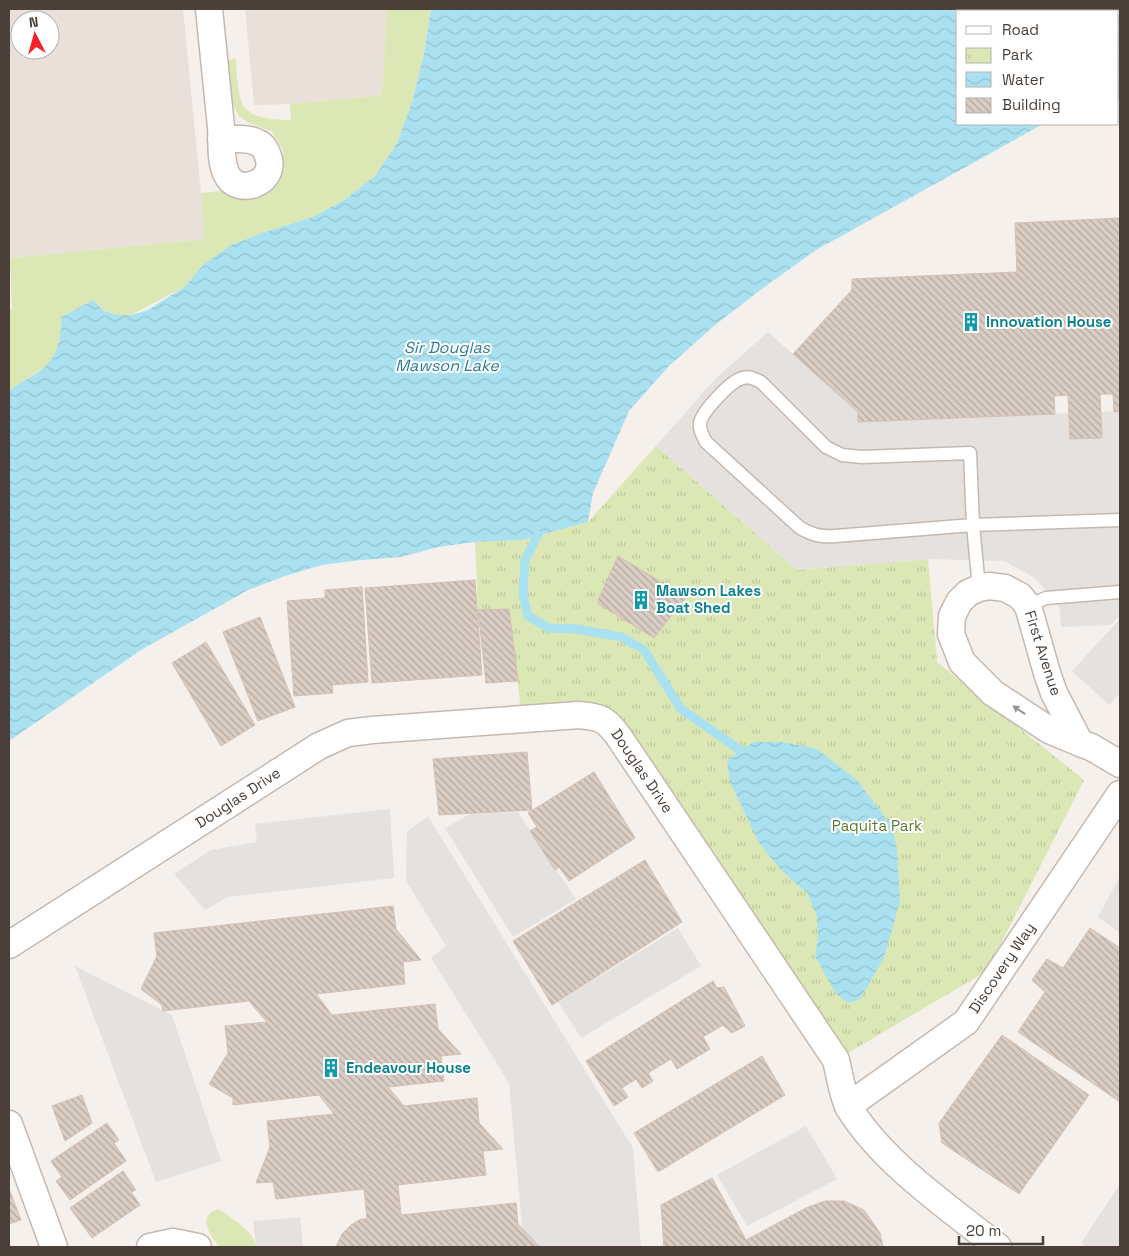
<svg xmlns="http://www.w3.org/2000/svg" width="1129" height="1256" viewBox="0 0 1129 1256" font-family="'Space Grotesk',sans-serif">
<defs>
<pattern id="park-tufts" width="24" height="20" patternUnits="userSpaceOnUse" patternTransform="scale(1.25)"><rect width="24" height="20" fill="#dbe8b5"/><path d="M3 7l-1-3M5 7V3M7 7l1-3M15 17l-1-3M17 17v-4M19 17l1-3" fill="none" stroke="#bdc89c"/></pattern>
<pattern id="water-waves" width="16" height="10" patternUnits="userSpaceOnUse" patternTransform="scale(1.25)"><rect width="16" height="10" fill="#aae1f0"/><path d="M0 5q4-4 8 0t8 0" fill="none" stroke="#94c2cf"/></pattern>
<pattern id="building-back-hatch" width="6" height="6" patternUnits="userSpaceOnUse" patternTransform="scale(1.25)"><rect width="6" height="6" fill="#dacdc4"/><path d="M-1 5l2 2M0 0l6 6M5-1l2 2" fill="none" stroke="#b3a8a0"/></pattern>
</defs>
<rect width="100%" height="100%" fill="#f5f0eb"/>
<g fill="#e9e1d9" fill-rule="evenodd">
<path d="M9 9H183L201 193 204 239 10 258ZM20 20H50V50H20Z"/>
<path d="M245 9H387L382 95 290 104 254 105Z"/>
</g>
<g fill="#dbe8b5">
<path d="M387 9H431L424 54 412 102 397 143 375 176 344 200 313 217 268 231 203 265 184 287 131 315H116L103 310 93 300 61 317C61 329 62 345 56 355 47 368 22 382 9 390V310L12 309 10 258 204 239 201 193 222 191 231 196 255 198 272 190 278 183 284 170 283 150 276 138 271 131 249 123 239 116 232 104 228 60 236 59C239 107 237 119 291 120L290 104 382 95Z"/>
<path d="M219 1209C232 1219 254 1230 256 1247H219C210 1235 196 1215 219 1209Z"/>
</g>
<path fill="url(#park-tufts)" d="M656 446 797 570 928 559 937 662 1084 780 987 971 836 1060 610 725 522 719 509 609 478 610 475 542 522 540 588 522Z"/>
<g fill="#e4e1df">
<path d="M768 332 858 412 859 422 1120 411V615L1111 625 1061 627 1060 608 1035 578 1004 561 928 559 797 570 656 446 716 378Z"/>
<path d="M1120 619V693L1109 705 1072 671Z"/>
<path d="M390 809 394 878 228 897 205 910 174 874 211 850 257 842 255 824Z"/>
<path d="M518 812 576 899 513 937 445 828 470 814Z"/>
<path d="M428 816 633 1148 641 1247H524L509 1083 431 958 446 946 406 881 407 832Z"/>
<path d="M1120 876V933L1098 917Z"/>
<path d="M678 928 701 966 581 1038 558 1002Z"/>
<path d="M75 966 172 1015 221 1161 156 1182Z"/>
<path d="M806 1126 837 1179 747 1226 717 1175Z"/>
<path d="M1120 1184V1247H1088L1081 1243Z"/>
<path d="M300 1217 303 1247H256L253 1221Z"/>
</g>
<g fill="url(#water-waves)">
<path d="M431 9H1109L1112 11H958V124H1043L816 250 763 288 715 325 669 366 629 411 593 493 588 522 522 540 474 542 438 547 401 557 361 560 322 565 285 576 248 590 141 650 9 741V390C44 369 62 363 61 317L93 300 103 310 116 315H131L148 310 184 287 203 265 231 245 268 231 313 217 344 200 375 176 397 143 412 102 424 54Z"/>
<path d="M1118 15 1120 18V98L1118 99Z"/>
<path d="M754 742H782L817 749 857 780 891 825 897 848 900 902 884 958 860 999 849 1003 836 994 815 956 818 937 817 917 808 894 780 869 759 843 730 782 727 761 740 750Z"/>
</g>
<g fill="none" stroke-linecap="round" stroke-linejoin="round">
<path stroke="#aae1f0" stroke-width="9" d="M538 535 525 560 523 594 528 616 549 628 577 629 622 637 644 650 681 709 740 750"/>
</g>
<g fill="url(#building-back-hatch)" stroke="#d2c0b4">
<path d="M1120 218V411L1114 412 1113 394H1100L1102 438 1070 439 1068 395 1054 396 1055 414 858 422V412L793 354 852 290V279L1017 272 1015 223Z"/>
<path d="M618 556 686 597 654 638 597 603Z"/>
<path d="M475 580 482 675 372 683 365 588Z"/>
<path d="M362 587 368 682 332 685 333 693 294 696 287 601 325 598V590Z"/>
<path d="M509 609 518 681 486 683 478 610Z"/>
<path d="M260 617 295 707 258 721 223 632Z"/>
<path d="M206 642 255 725 221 746 172 663Z"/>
<path d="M527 752 532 810 439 815 433 759Z"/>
<path d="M594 772 635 838 569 881 559 867 555 870 530 831 537 827 528 813Z"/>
<path d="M645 860 682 922 552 1005 513 941Z"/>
<path d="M393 906 396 929 421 960 403 962 405 984 316 994 332 1015 435 1004 438 1029 461 1054 441 1056 444 1081 388 1087 404 1106 477 1098 479 1123 503 1149 483 1151 486 1175 398 1185 401 1215 516 1203 518 1224 540 1247H336L342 1234 351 1225 361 1219H367L364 1189 276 1199 273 1182 256 1183 270 1147 267 1121 334 1114 319 1095 233 1105V1098L209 1084 228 1053 225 1026 267 1022 249 1001 163 1011 162 1005 141 989 157 956 154 933Z"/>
<path d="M1090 928 1120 948V1102L1018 1032 1045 992 1032 980 1047 959 1063 968Z"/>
<path d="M713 981 717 988 724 987 745 1026 732 1033 723 1025 703 1037 710 1049 677 1069 671 1059 648 1073 653 1081 642 1088 636 1079 622 1088 628 1097 614 1106 586 1061Z"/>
<path d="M1002 1035 1089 1095 1019 1194 942 1143 939 1123Z"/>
<path d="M762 1056 785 1095 658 1172 634 1133Z"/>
<path d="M82 1095 92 1123 65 1141 52 1106Z"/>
<path d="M107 1123 119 1140 114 1143 126 1161 70 1200 56 1181 62 1177 51 1161Z"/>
<path d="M123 1171 136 1190 131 1192 140 1205 92 1238 70 1208Z"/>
<path d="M712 1178 746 1240 806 1208 825 1201H844L864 1210 880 1233 883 1247H664L661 1205Z"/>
<path d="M10 1191 21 1220 9 1224V1192Z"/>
</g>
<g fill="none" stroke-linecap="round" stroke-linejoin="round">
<g stroke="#c4b9b1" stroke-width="15">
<g id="lane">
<path d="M979 588 973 525 970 453 862 457 842 455 826 447 761 382C755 379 750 376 743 378 731 380 702 412 700 423 699 430 703 436 706 442L799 527C811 535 821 537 835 536L973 525 1120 520"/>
<path d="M1028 606 1046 598 1120 592"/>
</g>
</g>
<g stroke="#c4b9b1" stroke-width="29">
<g id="street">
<path d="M209 9 221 127C222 142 220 160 226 173 236 198 278 183 268 156 266 150 262 144 256 142 246 137 232 140 221 139"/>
<path d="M1080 743 1054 693 1047 673 1028 606 1020 596 1005 588 989 586 979 588 968 593 959 602 952 616 951 634 962 662 993 693 1049 730 1080 743 1091 747 1120 764"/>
<path d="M9 945 319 746 348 733 372 730 579 715C601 717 606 719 619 737L836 1060C839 1072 843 1098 849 1108 884 1164 947 1206 998 1247"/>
<path d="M848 1106 966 1022 1120 794"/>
<path d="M9 1124 54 1247"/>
<path d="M150 1247 173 1242 198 1247"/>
</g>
</g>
<use href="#lane" stroke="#fff" stroke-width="12"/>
<use href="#street" stroke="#fff" stroke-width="26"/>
</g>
<defs><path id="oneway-solid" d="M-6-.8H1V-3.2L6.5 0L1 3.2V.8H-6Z" transform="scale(1.25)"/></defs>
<use fill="#9b9692" href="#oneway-solid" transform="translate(1019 710) rotate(-147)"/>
<defs>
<g id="building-bare" transform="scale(1.5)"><path d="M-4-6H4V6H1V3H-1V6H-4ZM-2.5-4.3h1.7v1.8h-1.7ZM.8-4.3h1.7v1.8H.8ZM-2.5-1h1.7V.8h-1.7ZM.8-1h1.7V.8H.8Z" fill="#0f9aa8" stroke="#fff" stroke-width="2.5" paint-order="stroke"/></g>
</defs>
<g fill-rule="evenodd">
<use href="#building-bare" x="971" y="322"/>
<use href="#building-bare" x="641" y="600"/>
<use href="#building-bare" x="331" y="1068"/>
</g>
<g text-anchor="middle" stroke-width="4" stroke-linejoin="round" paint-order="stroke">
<g font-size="15" font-weight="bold" fill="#0d838f" stroke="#fff" text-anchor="start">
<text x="986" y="327">Innovation House</text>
<text x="656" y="596">Mawson Lakes<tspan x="656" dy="17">Boat Shed</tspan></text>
<text x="346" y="1073">Endeavour House</text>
</g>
<g font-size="15" fill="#4a4039" stroke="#fff">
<text transform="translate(1043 653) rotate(72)" y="5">First Avenue</text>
<text transform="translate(642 771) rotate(56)" y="5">Douglas Drive</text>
<text transform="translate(238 798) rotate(-33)" y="5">Douglas Drive</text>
<text transform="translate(1002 968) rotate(-56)" y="5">Discovery Way</text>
</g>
<g font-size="15" fill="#5a7c2c" stroke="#fff">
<text x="877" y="831">Paquita Park</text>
</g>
<g font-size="16" font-style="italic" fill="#2b7d94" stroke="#fff">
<text x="447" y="353">Sir Douglas<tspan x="447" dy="18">Mawson Lake</tspan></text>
</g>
</g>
<rect width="1129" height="1256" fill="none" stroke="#4a4039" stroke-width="20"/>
<rect x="956" y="10" width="162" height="115" fill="#ffffff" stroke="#b7b3b0"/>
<rect x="966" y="26" width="25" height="8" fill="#ffffff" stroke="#b7b3b0"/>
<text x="1002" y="35" font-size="15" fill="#4a4039">Road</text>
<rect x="966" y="48" width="25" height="15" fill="url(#park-tufts)" stroke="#b7b3b0"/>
<text x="1002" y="60" font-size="15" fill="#4a4039">Park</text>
<rect x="966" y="72" width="25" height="15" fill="url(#water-waves)" stroke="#b7b3b0"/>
<text x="1002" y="85" font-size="15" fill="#4a4039">Water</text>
<rect x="966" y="98" width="25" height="15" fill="url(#building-back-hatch)" stroke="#b7b3b0"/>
<text x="1002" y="110" font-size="15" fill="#4a4039">Building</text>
<g transform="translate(35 35) rotate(354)"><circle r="24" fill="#ffffff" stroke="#b7b3b0"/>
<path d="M0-4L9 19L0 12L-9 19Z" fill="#f6212b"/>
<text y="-8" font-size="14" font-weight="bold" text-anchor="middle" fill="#4a4039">N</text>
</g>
<path d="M959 1236v8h84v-8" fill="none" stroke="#4a4039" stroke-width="2.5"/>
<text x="966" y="1236" font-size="15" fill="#4a4039" stroke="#ffffff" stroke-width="4" paint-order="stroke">20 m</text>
</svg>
